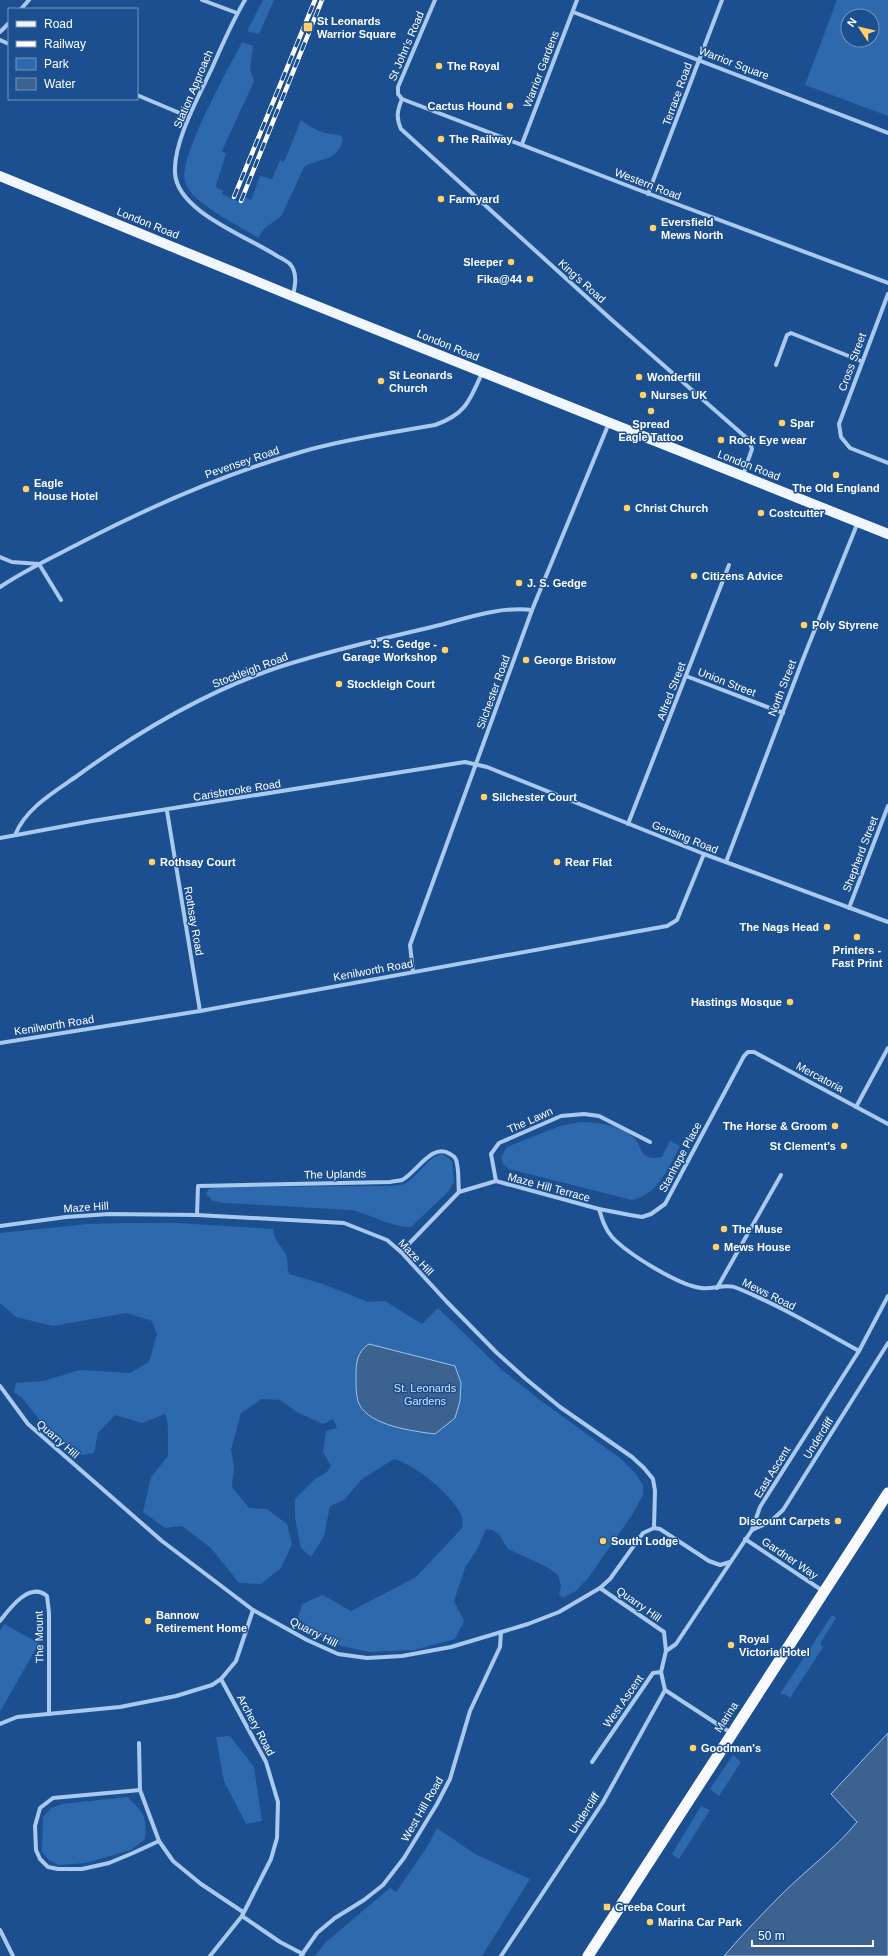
<svg xmlns="http://www.w3.org/2000/svg" width="888" height="1956" viewBox="0 0 888 1956" font-family="Arial,sans-serif">
<rect width="100%" height="100%" fill="#1b4f8f"/>
<g fill="#2e69ad" fill-rule="evenodd">
<path d="M263 0H274L259 34 247 31Z"/>
<path d="M837 0H888V116L805 85ZM848 16H872V40H848Z"/>
<path d="M242 42 253 46 250 68 254 81 222 151 226 154 216 185 217 188 223 191 222 194 241 203 244 197 251 200 260 176 272 179 280 160 284 162 301 120C314 130 324 134 340 135L343 139C338 163 319 157 304 167L282 215C274 224 263 225 259 238 241 227 191 203 185 182 178 157 229 68 242 42Z"/>
<path d="M580 1122C599 1122 617 1125 632 1136 644 1145 637 1162 662 1157L670 1141 680 1146C668 1168 659 1194 632 1200L509 1169 503 1164 501 1157 507 1147 560 1126Z"/>
<path d="M442 1154 452 1161 454 1182 448 1192 411 1227C389 1227 372 1214 350 1210L225 1203 213 1201 206 1194 208 1190 214 1187 394 1186C398 1185 403 1185 406 1183 420 1175 427 1157 442 1154Z"/>
<path d="M124 1223H178L273 1229C274 1241 281 1245 286 1255 289 1261 286 1268 289 1274L323 1284 368 1302 385 1301 422 1324 438 1308 501 1369 540 1400 621 1459 636 1474 643 1485V1495L632 1515 589 1577 576 1591 562 1598 559 1594 561 1586 558 1575 547 1567 508 1549 500 1536 493 1530 486 1529 476 1551 465 1568 454 1601 464 1621 455 1639 414 1650 369 1652 328 1643 298 1618 302 1604 323 1595 351 1611 416 1577 463 1527C462 1523 463 1518 461 1515 450 1493 417 1466 394 1459L362 1479 344 1500 330 1506 324 1536 311 1557 301 1548 295 1518V1499L315 1479 326 1473 331 1466 323 1452 326 1431 337 1428 333 1419 323 1424 297 1412 280 1400 262 1399 241 1413 231 1450 234 1466 232 1487 249 1508 267 1509 287 1524 292 1544 281 1568 261 1584 239 1583 211 1548 182 1526 165 1528 143 1512 151 1477 168 1456C167 1443 170 1425 165 1414L142 1423 115 1415 98 1433 94 1453 81 1455 51 1434 22 1398 14 1392 16 1383 43 1381 80 1370 130 1373 149 1362 157 1334 152 1321 127 1313 53 1326 16 1317 0 1303V1233L88 1224Z"/>
<path d="M832 1615 836 1618 821 1642V1646L823 1647 790 1698 785 1694H780Z"/>
<path d="M4 1624 39 1643 0 1712V1631Z"/>
<path d="M230 1736 254 1767 262 1821 246 1824 224 1781 216 1737Z"/>
<path d="M733 1755 741 1762 719 1796 710 1789Z"/>
<path d="M127 1797C144 1813 147 1816 145 1839L131 1850 86 1863 59 1865 49 1860 42 1852 43 1817 51 1808 62 1804Z"/>
<path d="M701 1806 710 1810 679 1859 672 1854Z"/>
<path d="M437 1828 475 1854 530 1879 482 1956H315L326 1942 390 1888 396 1892 427 1847Z"/>
</g>
<g fill="#3c6290" stroke="#9cc4f0">
<path d="M369 1344 455 1366 461 1383 460 1401 455 1418 435 1434C413 1431 370 1426 359 1404 356 1397 356 1385 356 1376 356 1362 357 1352 369 1344Z"/>
<path d="M888 1733V1956H724C743 1934 762 1914 782 1894 807 1869 835 1849 857 1822L831 1794Z"/>
</g>
<g fill="none" stroke-linecap="round" stroke-linejoin="round">
<g stroke="#a9c9ee" stroke-width="4">
<path d="M202 0 237 13"/>
<path d="M245 0C232 22 222 45 212 68 199 96 173 142 175 173 177 212 249 237 277 256 281 258 287 261 290 264 298 273 295 286 293 296"/>
<path d="M21 9 29 0"/>
<path d="M573 12 888 133"/>
<path d="M0 32 9 23"/>
<path d="M0 40 9 44"/>
<path d="M137 95 189 117"/>
<path d="M402 99C397 111 396 118 401 129L613 321 749 440 752 449 743 475"/>
<path d="M402 99 639 190 888 283"/>
<path d="M402 99 398 94V87L435 0"/>
<path d="M522 144 577 0"/>
<path d="M648 194 722 0"/>
<path d="M888 294 839 424 841 437 850 448 888 463"/>
<path d="M776 365 787 335 791 333 861 361"/>
<path d="M0 557 12 562 39 564 61 600"/>
<path d="M0 587C25 570 53 557 80 543 151 506 224 474 301 452 345 439 391 433 435 425 466 414 470 400 482 373"/>
<path d="M686 676 783 713"/>
<path d="M167 811 200 1011"/>
<path d="M628 824 729 565"/>
<path d="M15 835C26 808 54 792 77 776 139 731 207 691 279 667 329 651 380 639 432 627 464 619 499 606 532 610"/>
<path d="M0 838 92 821 465 762 487 767 704 854 888 922"/>
<path d="M726 862 803 659 858 522"/>
<path d="M849 908 888 806"/>
<path d="M413 972 410 945 532 610 609 423"/>
<path d="M0 1043 200 1011 667 926 677 920 704 854"/>
<path d="M856 1107 888 1048"/>
<path d="M496 1181 491 1154 499 1143 561 1116 584 1114 599 1116 650 1142"/>
<path d="M599 1209C602 1219 605 1229 612 1237 628 1254 678 1285 701 1288 713 1290 726 1283 737 1288 779 1305 819 1329 859 1351"/>
<path d="M197 1215 198 1186 390 1182C394 1181 399 1181 402 1180 417 1172 432 1142 450 1154 454 1156 457 1160 457 1164 459 1172 458 1183 459 1192"/>
<path d="M0 1226 66 1217 109 1214 197 1215 344 1223 387 1240 401 1252 447 1302 497 1353 526 1379 560 1407 632 1457 644 1468 653 1479 655 1491 654 1528"/>
<path d="M401 1252 459 1192 496 1181 599 1209 630 1215 642 1217 651 1214 665 1204 744 1056 748 1052H754L888 1124"/>
<path d="M717 1288 781 1175"/>
<path d="M0 1386 28 1424 162 1541 253 1610 307 1640 338 1654 367 1658 402 1656 451 1647 528 1624 559 1612 600 1588 610 1579 643 1533 654 1528 660 1529 709 1561 720 1565 730 1562"/>
<path d="M752 1530 770 1522 783 1510 888 1343"/>
<path d="M745 1539 823 1591"/>
<path d="M0 1621C10 1608 30 1581 47 1596L49 1613V1714"/>
<path d="M666 1651 676 1644 752 1530 760 1507 859 1351 888 1296"/>
<path d="M665 1690 731 1733"/>
<path d="M0 1724 17 1717 120 1707 176 1696 212 1685 221 1679 236 1661 253 1610"/>
<path d="M139 1743 140 1790 159 1841 173 1861 201 1884 243 1912"/>
<path d="M592 1762 653 1673 661 1672 666 1651 664 1632 600 1588"/>
<path d="M140 1790 53 1798 40 1808 35 1826 36 1850 40 1859 48 1867 58 1869H82L109 1863 133 1853 159 1841"/>
<path d="M242 1916 280 1942 303 1954"/>
<path d="M0 1930 13 1956"/>
<path d="M210 1956 242 1916 271 1859 277 1838 278 1802 266 1762 221 1679"/>
<path d="M301 1956 317 1933 335 1918 364 1900 383 1885 404 1858 437 1804 450 1779 470 1711 500 1647 501 1632"/>
<path d="M501 1956 603 1802 665 1690 661 1672"/>
</g>
<path stroke="#f0f6ff" stroke-width="10" d="M0 176 292 296 888 534"/>
<path stroke="#f8faff" stroke-width="11" d="M588 1956 888 1493"/>
<g stroke="#fff" stroke-width="4.5">
<g id="rail">
<path d="M234 197 315 0"/>
<path d="M241 201 322 0"/>
</g>
</g>
<use href="#rail" stroke="#1b4f8f" stroke-width="3" stroke-dasharray="9" stroke-linecap="butt"/>
</g>
<g fill="#ffd166" stroke="#1b4f8f" stroke-width="1.5">
<rect x="303" y="22" width="10" height="10" rx="2"/>
<circle cx="439" cy="66" r="4"/>
<circle cx="510" cy="106" r="4"/>
<circle cx="441" cy="139" r="4"/>
<circle cx="441" cy="199" r="4"/>
<circle cx="653" cy="228" r="4"/>
<circle cx="511" cy="262" r="4"/>
<circle cx="530" cy="279" r="4"/>
<circle cx="639" cy="377" r="4"/>
<circle cx="381" cy="381" r="4"/>
<circle cx="643" cy="395" r="4"/>
<circle cx="651" cy="411" r="4"/>
<circle cx="782" cy="423" r="4"/>
<circle cx="721" cy="440" r="4"/>
<circle cx="836" cy="475" r="4"/>
<circle cx="26" cy="489" r="4"/>
<circle cx="627" cy="508" r="4"/>
<circle cx="761" cy="513" r="4"/>
<circle cx="694" cy="576" r="4"/>
<circle cx="519" cy="583" r="4"/>
<circle cx="804" cy="625" r="4"/>
<circle cx="445" cy="650" r="4"/>
<circle cx="526" cy="660" r="4"/>
<circle cx="339" cy="684" r="4"/>
<circle cx="484" cy="797" r="4"/>
<circle cx="152" cy="862" r="4"/>
<circle cx="557" cy="862" r="4"/>
<circle cx="827" cy="927" r="4"/>
<circle cx="857" cy="937" r="4"/>
<circle cx="790" cy="1002" r="4"/>
<circle cx="835" cy="1126" r="4"/>
<circle cx="844" cy="1146" r="4"/>
<circle cx="724" cy="1229" r="4"/>
<circle cx="716" cy="1247" r="4"/>
<circle cx="838" cy="1521" r="4"/>
<circle cx="603" cy="1541" r="4"/>
<circle cx="148" cy="1621" r="4"/>
<circle cx="731" cy="1645" r="4"/>
<circle cx="693" cy="1748" r="4"/>
<rect x="603" y="1903" width="8" height="8" rx="2"/>
<circle cx="650" cy="1922" r="4"/>
</g>
<g text-anchor="middle" stroke-width="3" stroke-linejoin="round" paint-order="stroke">
<g font-size="11" font-weight="bold" fill="#fff" stroke="#1b4f8f" text-anchor="start">
<text x="317" y="25">St Leonards<tspan x="317" dy="13">Warrior Square</tspan></text>
<text x="447" y="70">The Royal</text>
<text x="502" y="110" text-anchor="end">Cactus Hound</text>
<text x="449" y="143">The Railway</text>
<text x="449" y="203">Farmyard</text>
<text x="661" y="226">Eversfield<tspan x="661" dy="13">Mews North</tspan></text>
<text x="503" y="266" text-anchor="end">Sleeper</text>
<text x="522" y="283" text-anchor="end">Fika@44</text>
<text x="389" y="379">St Leonards<tspan x="389" dy="13">Church</tspan></text>
<text x="647" y="381">Wonderfill</text>
<text x="651" y="399">Nurses UK</text>
<text x="790" y="427">Spar</text>
<text x="651" y="428" text-anchor="middle">Spread<tspan x="651" dy="13">Eagle Tattoo</tspan></text>
<text x="729" y="444">Rock Eye wear</text>
<text x="34" y="487">Eagle<tspan x="34" dy="13">House Hotel</tspan></text>
<text x="836" y="492" text-anchor="middle">The Old England</text>
<text x="635" y="512">Christ Church</text>
<text x="769" y="517">Costcutter</text>
<text x="702" y="580">Citizens Advice</text>
<text x="527" y="587">J. S. Gedge</text>
<text x="812" y="629">Poly Styrene</text>
<text x="437" y="648" text-anchor="end">J. S. Gedge -<tspan x="437" dy="13">Garage Workshop</tspan></text>
<text x="534" y="664">George Bristow</text>
<text x="347" y="688">Stockleigh Court</text>
<text x="492" y="801">Silchester Court</text>
<text x="160" y="866">Rothsay Court</text>
<text x="565" y="866">Rear Flat</text>
<text x="819" y="931" text-anchor="end">The Nags Head</text>
<text x="857" y="954" text-anchor="middle">Printers -<tspan x="857" dy="13">Fast Print</tspan></text>
<text x="782" y="1006" text-anchor="end">Hastings Mosque</text>
<text x="827" y="1130" text-anchor="end">The Horse &amp; Groom</text>
<text x="836" y="1150" text-anchor="end">St Clement's</text>
<text x="732" y="1233">The Muse</text>
<text x="724" y="1251">Mews House</text>
<text x="830" y="1525" text-anchor="end">Discount Carpets</text>
<text x="611" y="1545">South Lodge</text>
<text x="156" y="1619">Bannow<tspan x="156" dy="13">Retirement Home</tspan></text>
<text x="739" y="1643">Royal<tspan x="739" dy="13">Victoria Hotel</tspan></text>
<text x="701" y="1752">Goodman's</text>
<text x="615" y="1911">Greeba Court</text>
<text x="658" y="1926">Marina Car Park</text>
</g>
<g font-size="11" fill="#fff" stroke="#1b4f8f">
<text transform="translate(406 46) rotate(-67)" y="4">St John's Road</text>
<text transform="translate(734 63) rotate(21)" y="4">Warrior Square</text>
<text transform="translate(541 69) rotate(-69)" y="4">Warrior Gardens</text>
<text transform="translate(193 89) rotate(-67)" y="4">Station Approach</text>
<text transform="translate(677 94) rotate(-70)" y="4">Terrace Road</text>
<text transform="translate(648 184) rotate(21)" y="4">Western Road</text>
<text transform="translate(148 223) rotate(22)" y="4">London Road</text>
<text transform="translate(582 281) rotate(42)" y="4">King's Road</text>
<text transform="translate(448 345) rotate(22)" y="4">London Road</text>
<text transform="translate(852 362) rotate(-70)" y="4">Cross Street</text>
<text transform="translate(242 462) rotate(-19)" y="4">Pevensey Road</text>
<text transform="translate(749 465) rotate(21)" y="4">London Road</text>
<text transform="translate(250 670) rotate(-21)" y="4">Stockleigh Road</text>
<text transform="translate(727 682) rotate(21)" y="4">Union Street</text>
<text transform="translate(782 688) rotate(-69)" y="4">North Street</text>
<text transform="translate(671 691) rotate(-69)" y="4">Alfred Street</text>
<text transform="translate(493 692) rotate(-70)" y="4">Silchester Road</text>
<text transform="translate(237 790) rotate(-9)" y="4">Carisbrooke Road</text>
<text transform="translate(685 837) rotate(22)" y="4">Gensing Road</text>
<text transform="translate(860 854) rotate(-69)" y="4">Shepherd Street</text>
<text transform="translate(194 921) rotate(80)" y="4">Rothsay Road</text>
<text transform="translate(373 970) rotate(-10)" y="4">Kenilworth Road</text>
<text transform="translate(54 1025) rotate(-9)" y="4">Kenilworth Road</text>
<text transform="translate(820 1077) rotate(28)" y="4">Mercatoria</text>
<text transform="translate(530 1120) rotate(-24)" y="4">The Lawn</text>
<text transform="translate(680 1157) rotate(-62)" y="4">Stanhope Place</text>
<text transform="translate(335 1174) rotate(-1)" y="4">The Uplands</text>
<text transform="translate(549 1187) rotate(15)" y="4">Maze Hill Terrace</text>
<text transform="translate(86 1207) rotate(-4)" y="4">Maze Hill</text>
<text transform="translate(416 1257) rotate(46)" y="4">Maze Hill</text>
<text transform="translate(769 1294) rotate(26)" y="4">Mews Road</text>
<text transform="translate(818 1438) rotate(-58)" y="4">Undercliff</text>
<text transform="translate(58 1439) rotate(41)" y="4">Quarry Hill</text>
<text transform="translate(772 1472) rotate(-58)" y="4">East Ascent</text>
<text transform="translate(790 1558) rotate(34)" y="4">Gardner Way</text>
<text transform="translate(639 1604) rotate(35)" y="4">Quarry Hill</text>
<text transform="translate(314 1632) rotate(27)" y="4">Quarry Hill</text>
<text transform="translate(39 1637) rotate(-91)" y="4">The Mount</text>
<text transform="translate(623 1701) rotate(-55)" y="4">West Ascent</text>
<text transform="translate(726 1717) rotate(-57)" y="4">Marina</text>
<text transform="translate(256 1725) rotate(62)" y="4">Archery Road</text>
<text transform="translate(422 1809) rotate(-60)" y="4">West Hill Road</text>
<text transform="translate(584 1813) rotate(-57)" y="4">Undercliff</text>
</g>
<g font-size="11" fill="#cfe3fa" stroke="#1b4f8f">
<text x="425" y="1392">St. Leonards<tspan x="425" dy="13">Gardens</tspan></text>
</g>
</g>
<rect x="8" y="8" width="130" height="92" fill="#1b4f8f" stroke="#7695bc"/>
<rect x="16" y="21" width="20" height="6" fill="#f0f6ff" stroke="#7695bc"/>
<text x="44" y="28" font-size="12" fill="#ffffff">Road</text>
<rect x="16" y="41" width="20" height="6" fill="#ffffff" stroke="#7695bc"/>
<text x="44" y="48" font-size="12" fill="#ffffff">Railway</text>
<rect x="16" y="58" width="20" height="12" fill="#2e69ad" stroke="#7695bc"/>
<text x="44" y="68" font-size="12" fill="#ffffff">Park</text>
<rect x="16" y="78" width="20" height="12" fill="#3c6290" stroke="#7695bc"/>
<text x="44" y="88" font-size="12" fill="#ffffff">Water</text>
<g transform="translate(860 28) rotate(305)"><circle r="19" fill="#1b4f8f" stroke="#7695bc"/>
<path d="M0-3L7 15L0 10L-7 15Z" fill="#ffd166"/>
<text y="-6" font-size="11" font-weight="bold" text-anchor="middle" fill="#ffffff">N</text>
</g>
<path d="M752 1940v6h121v-6" fill="none" stroke="#ffffff" stroke-width="2"/>
<text x="758" y="1940" font-size="12" fill="#ffffff" stroke="#1b4f8f" stroke-width="3" paint-order="stroke">50 m</text>
</svg>
